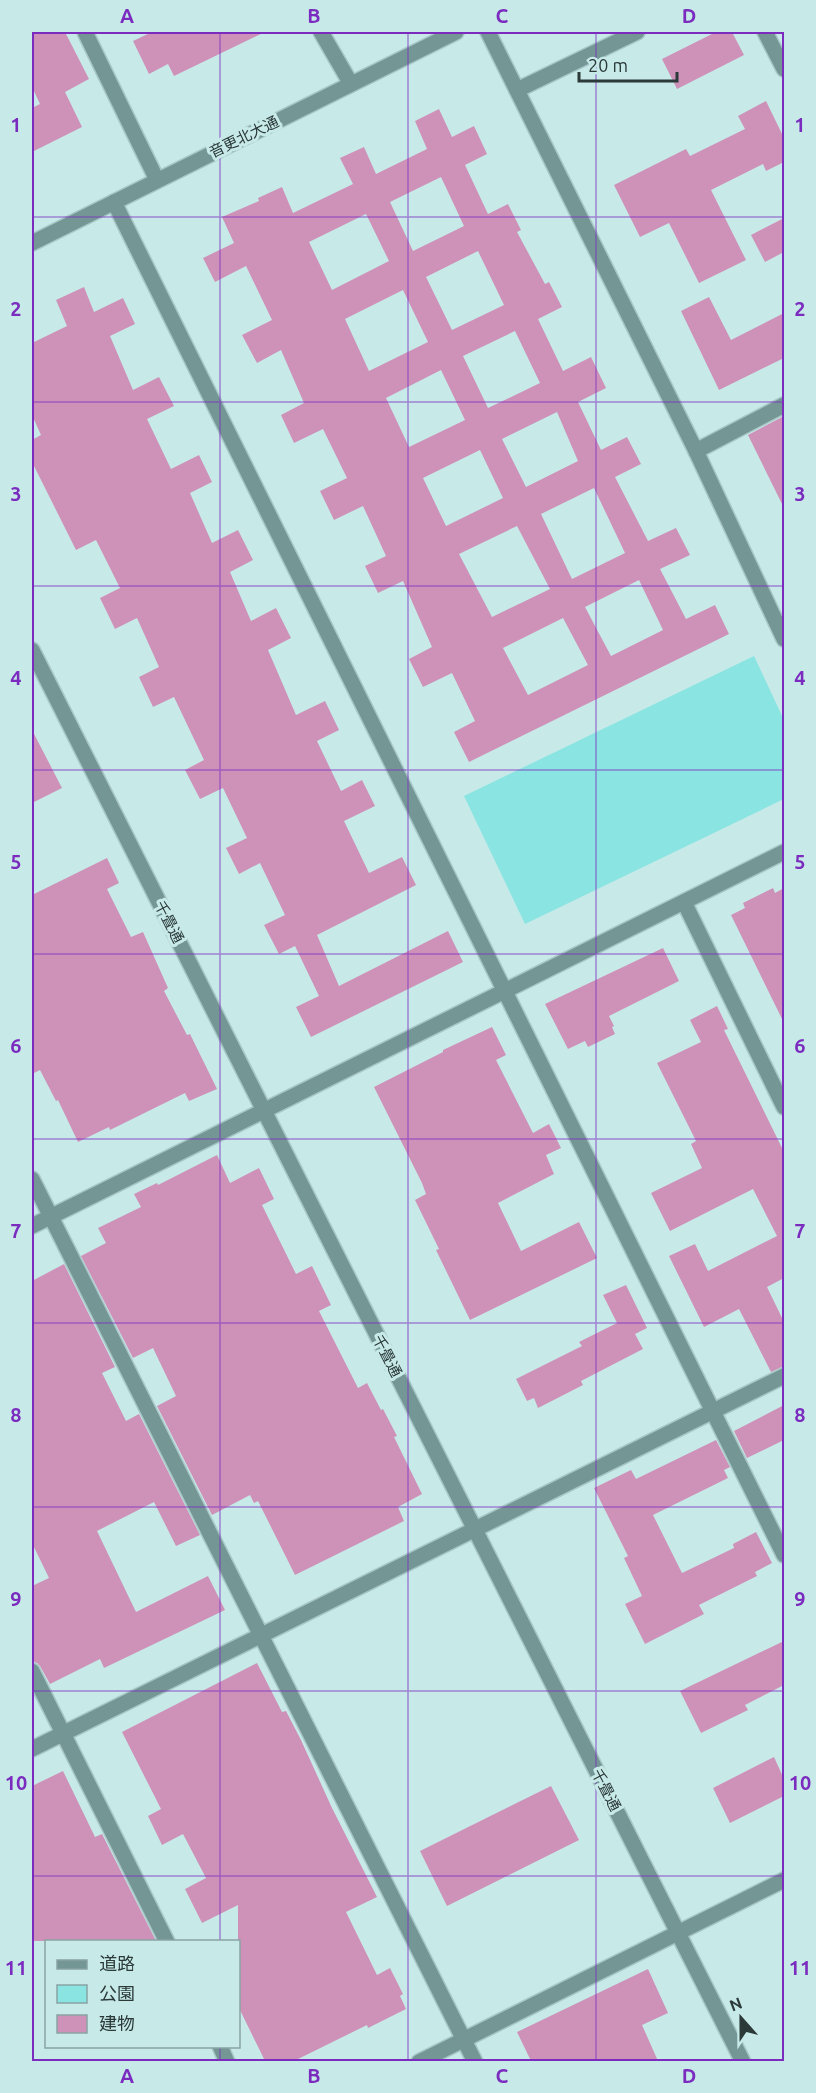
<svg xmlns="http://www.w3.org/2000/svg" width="816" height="2093" viewBox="0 0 816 2093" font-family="Ubuntu,'Noto Sans JP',sans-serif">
<rect width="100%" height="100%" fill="#c7eae9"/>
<path fill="#8ae4e2" d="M754 656 784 720V799L525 924 464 796Z"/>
<g fill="#ce92b9" fill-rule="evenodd">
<path d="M32 32H65L89 79 65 92 82 127 32 152V108L40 104 32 87Z"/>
<path d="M152 32H265L174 76 168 64 149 74 133 41Z"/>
<path d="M716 32H732L744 55 677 89 662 59Z"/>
<path d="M766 101 784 138V162L766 171 763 164 711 190 746 260 699 283 669 223 640 237 614 185 686 149 690 156 745 129 738 116Z"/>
<path d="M439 109 452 137 474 126 487 154 465 165 488 214 508 204 521 230 517 232 545 284 549 282 562 307 538 319 563 371 591 357 606 388 578 402 601 450 627 437 641 464 615 477 648 541 676 528 690 555 660 569 686 619 715 605 729 634 469 762 454 732 475 721 452 673 423 687 409 659 432 647 403 581 378 593 365 566 386 556 363 506 334 520 320 491 347 478 323 429 294 443 281 415 304 403 281 350 257 363 242 335 272 320 246 266 215 282 203 258 234 243 222 217 259 201 258 198 282 187 293 213 353 184 340 158 364 147 376 174 427 149 415 121ZM441 177 464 226 413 251 390 202ZM366 214 389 261 332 290 309 242ZM478 251 504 305 452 330 426 277ZM403 290 428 342 369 371 345 319ZM515 331 540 383 488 408 463 356ZM441 370 465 420 409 447 386 398ZM557 412 578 461 526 487 502 439ZM480 450 503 498 446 526 423 478ZM594 488 625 553 572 579 541 514ZM517 526 550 589 492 617 459 554ZM639 580 663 630 611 656 585 607ZM563 618 588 665 528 695 503 648Z"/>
<path d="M784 218V252L765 262 751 235Z"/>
<path d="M84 287 94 312 123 298 135 324 110 336 133 390 159 377 174 406 147 419 171 469 199 455 212 482 190 493 212 543 238 530 253 560 230 572 251 621 276 608 291 638 268 650 296 715 325 701 339 730 317 741 341 791 362 780 375 806 344 821 369 873 402 857 416 885 317 935 339 986 448 931 463 962 311 1037 296 1007 319 996 295 946 279 954 264 925 285 915 260 863 239 874 226 848 247 838 223 788 200 799 185 770 204 760 174 697 153 707 139 677 159 667 137 618 115 629 100 598 120 588 96 540 76 550 32 462V440L41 435 32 415V343L67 326 56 300Z"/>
<path d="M709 297 731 340 784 313V358L719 390 681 311Z"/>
<path d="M784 416V508L748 435Z"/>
<path d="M32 730 62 788 32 803Z"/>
<path d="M107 858 119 883 107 889 131 937 143 932 168 988 164 991 187 1035 190 1034 217 1089 189 1101 185 1093 110 1130 109 1127 78 1142 58 1100 56 1101 40 1070 32 1074V895Z"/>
<path d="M773 888 775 893 784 888V1023L731 915 745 908 743 903Z"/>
<path d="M663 948 679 981 609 1016 614 1026 612 1027 615 1034 588 1047 585 1041 568 1049 545 1004Z"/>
<path d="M717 1006 728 1029 724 1030 784 1152V1278L767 1287 784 1322V1366L771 1372 739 1309 704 1327 669 1256 695 1244 708 1271 777 1236 753 1189 670 1231 651 1193 702 1168 691 1144 696 1141 657 1063 701 1042 690 1020Z"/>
<path d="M492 1027 506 1055 496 1060 533 1133 549 1124 561 1148 546 1155 554 1174 498 1203 521 1251 579 1222 597 1258 470 1320 436 1250 439 1249 415 1200 426 1194 422 1183 374 1087 443 1052V1050Z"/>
<path d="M217 1155 230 1183 259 1168 274 1199 262 1205 296 1274 312 1266 331 1305 319 1311 358 1388 367 1383 381 1410 383 1409 397 1436 394 1437 422 1494 398 1507 404 1521 295 1575 258 1501 254 1503 250 1495 212 1515 157 1406 176 1396 153 1348 133 1358 81 1256 106 1243 98 1228 141 1207 134 1194 157 1183 158 1185Z"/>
<path d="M64 1264 115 1367 102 1373 126 1421 139 1414 200 1535 176 1546 154 1502 97 1531 136 1612 208 1576 225 1610 104 1668 100 1659 50 1684 40 1666 37 1663 32 1661V1586L49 1578 32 1543V1281Z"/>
<path d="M626 1285 647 1328 635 1334 643 1349 581 1381 583 1385 542 1406 538 1408 534 1398 527 1401 516 1379 582 1346 579 1342 617 1323 603 1295Z"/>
<path d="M784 1405V1440L747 1458 734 1431Z"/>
<path d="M716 1440 730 1467 724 1470 728 1478 653 1515 682 1573 734 1548 733 1544 756 1532 772 1563 755 1572 757 1576 699 1605 704 1614 645 1644 625 1604 642 1596 624 1558 628 1556 594 1488 631 1470 636 1479Z"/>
<path d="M784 1641V1685L745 1705 748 1710 701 1733 680 1691Z"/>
<path d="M257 1663 282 1712 286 1711 301 1740 332 1808 377 1897 346 1912 377 1975 390 1968 403 1994 400 1996 406 2009 368 2028 367 2025 294 2061H265L238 2006V1905L202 1923 185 1889 206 1878 183 1834 162 1845 148 1816 161 1809 122 1732Z"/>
<path d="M774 1757 784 1779V1796L730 1823 713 1788Z"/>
<path d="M63 1771 95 1837 102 1834 156 1941H32V1786Z"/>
<path d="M551 1786 579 1840 447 1906 420 1851Z"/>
<path d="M648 1969 668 2013 642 2025 658 2061H531L517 2032Z"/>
</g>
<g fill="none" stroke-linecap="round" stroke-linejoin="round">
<g stroke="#a8c7c6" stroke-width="18">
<g id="minor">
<path d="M85 32 157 180"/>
<path d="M321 32 351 84"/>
<path d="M488 32 696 451 784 639"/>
<path d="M765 32 784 69"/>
<path d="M517 90 637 32"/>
<path d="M114 202 784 1555"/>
<path d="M32 243 456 32"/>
<path d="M696 451 784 405"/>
<path d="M32 650 743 2062"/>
<path d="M684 902 784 1107"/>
<path d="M32 1179 475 2062"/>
<path d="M32 1226 784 852"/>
<path d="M32 1671 167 1942"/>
<path d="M32 1749 784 1376"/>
<path d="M220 2046 227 2062"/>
<path d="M419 2062 784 1880"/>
</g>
</g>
<use href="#minor" stroke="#749796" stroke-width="15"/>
</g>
<path fill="none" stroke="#7b2cbf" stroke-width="1.5" stroke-opacity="0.55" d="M220 32V1942M408 32V2062M596 32V2062M32 217H784M32 402H784M32 586H784M32 770H784M32 954H784M32 1139H784M32 1323H784M32 1507H784M32 1691H784M32 1876H784M220 2046V2062"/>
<g text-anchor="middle" stroke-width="6" stroke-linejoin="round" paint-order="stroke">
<g font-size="15" fill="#2b3939" stroke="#c7eae9">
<text transform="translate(244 137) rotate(-26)" y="5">音更北大通</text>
<text transform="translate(169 922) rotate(63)" y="5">千畳通</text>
<text transform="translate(387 1356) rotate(63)" y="5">千畳通</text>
<text transform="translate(606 1790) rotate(63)" y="5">千畳通</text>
</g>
</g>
<rect width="816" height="2093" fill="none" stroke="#c7eae9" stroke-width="66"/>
<rect x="45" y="1940" width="195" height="108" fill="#c7eae9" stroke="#89a3a3" stroke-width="1.5"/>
<rect x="57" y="1960" width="30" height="9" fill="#749796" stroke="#89a3a3" stroke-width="1.5"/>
<text x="99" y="1970" font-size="18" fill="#2b3939">道路</text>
<rect x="57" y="1985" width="30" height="18" fill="#8ae4e2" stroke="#89a3a3" stroke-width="1.5"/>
<text x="99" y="2000" font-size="18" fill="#2b3939">公園</text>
<rect x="57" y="2015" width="30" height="18" fill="#ce92b9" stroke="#89a3a3" stroke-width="1.5"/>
<text x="99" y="2030" font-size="18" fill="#2b3939">建物</text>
<g transform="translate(741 2018) rotate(339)" stroke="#c7eae9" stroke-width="4.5" paint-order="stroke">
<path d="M0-4.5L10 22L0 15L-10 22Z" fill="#2b3939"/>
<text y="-9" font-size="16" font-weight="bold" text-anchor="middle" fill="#2b3939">N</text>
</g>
<path d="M579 72v9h98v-9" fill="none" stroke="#2b3939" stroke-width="3"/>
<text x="588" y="72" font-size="18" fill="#2b3939" stroke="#c7eae9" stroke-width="4.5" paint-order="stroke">20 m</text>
<rect x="33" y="33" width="750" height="2027" fill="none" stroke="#7b2cbf" stroke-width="2"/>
<g font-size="20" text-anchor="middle" font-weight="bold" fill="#7b2cbf">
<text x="127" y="23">A</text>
<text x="314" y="23">B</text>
<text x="502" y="23">C</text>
<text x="689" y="23">D</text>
<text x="16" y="132">1</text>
<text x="800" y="132">1</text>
<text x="16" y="316">2</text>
<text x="800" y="316">2</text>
<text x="16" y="501">3</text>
<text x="800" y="501">3</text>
<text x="16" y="685">4</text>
<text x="800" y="685">4</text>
<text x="16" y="869">5</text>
<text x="800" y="869">5</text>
<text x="16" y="1053">6</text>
<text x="800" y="1053">6</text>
<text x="16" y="1238">7</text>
<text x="800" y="1238">7</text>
<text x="16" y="1422">8</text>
<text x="800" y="1422">8</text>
<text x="16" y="1606">9</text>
<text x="800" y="1606">9</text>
<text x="16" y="1790">10</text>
<text x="800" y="1790">10</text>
<text x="16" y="1975">11</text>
<text x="800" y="1975">11</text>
<text x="127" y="2083">A</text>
<text x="314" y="2083">B</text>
<text x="502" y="2083">C</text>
<text x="689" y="2083">D</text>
</g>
</svg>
